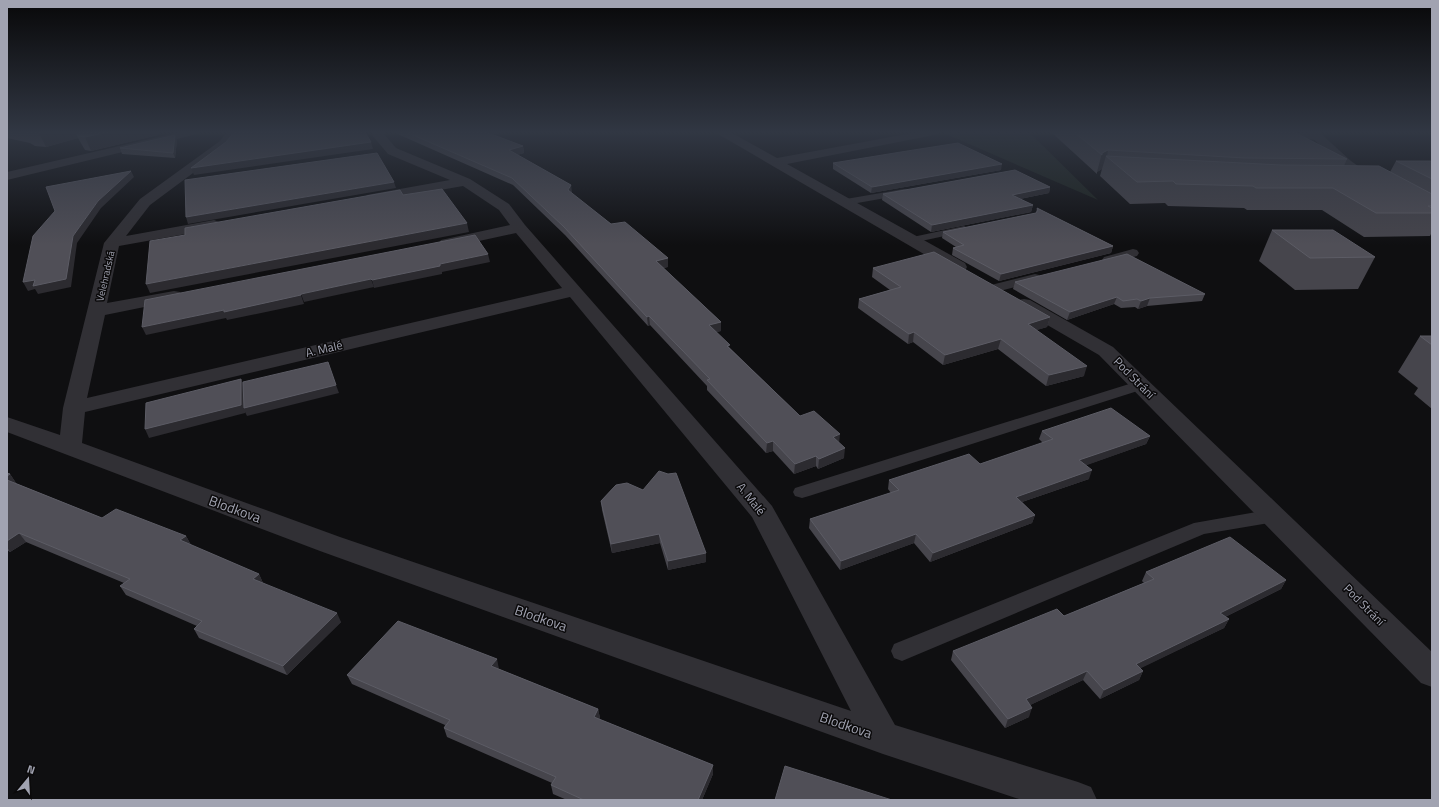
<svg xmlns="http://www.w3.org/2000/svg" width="1439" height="807" viewBox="0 0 1439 807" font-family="'Titillium Web',sans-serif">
<rect width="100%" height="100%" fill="#0f0f11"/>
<path fill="#1c231e" d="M941 132H1029L1098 200 946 134Z"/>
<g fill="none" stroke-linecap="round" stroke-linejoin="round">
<g fill="#313035" fill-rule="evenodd">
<path d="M1282 132 1318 134 1322 137 1318 140 1279 137 1278 135Z"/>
<path d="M904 189 908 190 909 192 908 194 846 205 841 202 846 199Z"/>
<path d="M964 226 970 229 968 231 912 243 908 242 906 240 908 238Z"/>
<path d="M1133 249 1137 250 1139 253 1137 256 1108 264 1104 263 1102 260 1104 257Z"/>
<path d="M1035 274 1039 275 1041 278 1039 281 996 292 991 291 990 288 991 285Z"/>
<path d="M1142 380 1147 382 1150 385 1147 388 809 496 802 498 795 496 793 492 795 488Z"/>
<path d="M1274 509 1281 511 1284 516 1281 521 1204 534 902 661 894 658 891 651 894 644 1194 523Z"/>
</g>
<g fill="#313035" fill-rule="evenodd">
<path d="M180 132H199L197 134 7 180V172Z"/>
<path d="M227 132H239L228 147 150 205 126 236 214 220 219 222 222 225 219 228 119 246 107 303 174 291 180 292 183 296 180 300 174 301 105 315 87 398 562 288 516 233 447 248 441 246 439 243 441 240 510 225 499 210 463 186 372 202 367 201 365 198 367 195 372 194 450 180 388 154 372 135V132H384V134L396 148 470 179 509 204 525 225 772 506 895 725 1078 782 1091 787 1097 800H1022L883 754 320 551 7 432V417L60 435 63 408 104 243 140 199 220 141ZM570 297 752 517 851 711 340 537 82 443 85 412Z"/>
<path d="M716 132H730L777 158 918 132H940L938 134 934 135 787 164 965 263 967 267 965 271 959 272 953 271 718 134Z"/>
<path d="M1307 132H1319L1351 161 1379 181 1381 184 1379 187H1369L1341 167Z"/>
<path d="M1024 299 1030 300 1113 347 1432 652V687L1421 683 1099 355 1018 308 1015 304 1018 300Z"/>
</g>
</g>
<g fill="#46454c">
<path d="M7 132H157L158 135 91 151 85 150 78 138 46 147 35 146 30 143 7 138Z"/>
<path d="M393 132H504L493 134 523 146 524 153 517 155 572 192 571 193 611 224 668 258V267L663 268 721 322V331L716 332 730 348 800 416 839 443 844 458 818 469 816 466 794 474 773 451 766 453 707 390V386L650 325 648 326 565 235 513 185Z"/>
<path d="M1051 132H1294L1347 159 1344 166 1390 172 1396 161H1432V232L1430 236 1364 237 1322 210H1247L1244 208 1168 206 1165 203 1130 204 1100 176 1102 169 1097 172V174Z"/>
<path d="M177 140 175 158 122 154 120 148Z"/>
<path d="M833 163 1001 170 871 193 833 169Z"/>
<path d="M1050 187 1049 193 1020 199 1033 205 1031 212 931 232 882 200 883 194Z"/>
<path d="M1037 208 1113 246 1111 253 999 281 952 255 953 248 956 247 942 238 943 232 1036 213Z"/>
<path d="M1272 230 1375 257 1358 289 1295 290 1259 261Z"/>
<path d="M873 268 1050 317 1047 327 1036 330 1084 376 1046 386 998 349 943 365 913 342 908 344 858 308 859 299 890 290 872 277Z"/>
<path d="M1015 282 1205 294 1202 301 1147 306 1138 309 1135 307 1121 308 1114 304 1067 320 1013 289Z"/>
<path d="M1420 336H1432V409L1414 394 1418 388 1398 372Z"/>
<path d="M1042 431 1150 436 1146 444 1086 465 1089 479 1022 502 1035 515 1032 523 930 562 914 543 840 570 809 528 810 519 891 493 888 489 889 480 980 464 1043 443 1039 439Z"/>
<path d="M7 473 10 474 16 483H15L102 518 186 536 191 545 259 574 263 583 341 622 287 675 199 638 194 629 197 626 126 595 120 586 124 583 26 542 10 552 7 550Z"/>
<path d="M616 485 706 562 668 570 660 543 612 553 602 510 601 501Z"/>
<path d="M1146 572 1286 580 1281 589 1225 617 1229 619 1224 628 1140 668 1143 671 1139 680 1100 699 1083 680 1030 705 1029 717 1005 728 951 660 953 651 1064 616 1144 583 1142 581Z"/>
<path d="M499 669 598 709 600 718 599 719 713 765V774L702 800H567L553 794 551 785 552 783 447 737 444 728 445 725 352 684 347 675Z"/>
</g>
<g fill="#2c2b30">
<path d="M43 132H75L78 138 46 147 39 133Z"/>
<path d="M108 132H157L158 135 91 151 85 137Z"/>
<path d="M482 132H504L483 137Z"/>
<path d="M175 135 177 140 175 158 173 153Z"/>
<path d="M371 142 373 149 194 175 191 168Z"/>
<path d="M523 146 524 153 510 157 509 150Z"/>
<path d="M1108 150 1107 157 1106 156 1102 169 1097 172 1102 153Z"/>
<path d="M1002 164 1001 170 871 193 872 187Z"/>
<path d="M131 171 134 177 101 208 77 243 71 287 38 294 35 289 28 291 23 282 35 280 73 236 98 201Z"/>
<path d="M394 182 396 188 188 224 186 217Z"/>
<path d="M571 185 572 192 569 197 568 190Z"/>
<path d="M1050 187 1049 193 1010 201 1012 195Z"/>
<path d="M1033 205 1031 212 931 232 932 225Z"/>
<path d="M467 223 469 232 150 293 146 284Z"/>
<path d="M1113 246 1111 253 999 281 1001 274Z"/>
<path d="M488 254 490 262 442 272V274L374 288 372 280 440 264Z"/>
<path d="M668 258V267L657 269 656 261Z"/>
<path d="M371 279 374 287 304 302 301 294Z"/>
<path d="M301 295 304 304 227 320 226 318 146 335 142 327 224 310Z"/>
<path d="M1117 297 1114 304 1067 320 1070 312Z"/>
<path d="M1150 298 1147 306 1138 309 1141 301Z"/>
<path d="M649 316 650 325 648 326 647 317Z"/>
<path d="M1050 317 1047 327 1025 334 1028 324Z"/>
<path d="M721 322V331L709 334V325Z"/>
<path d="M914 332 913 342 908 344 909 334Z"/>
<path d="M1001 339 998 349 943 365 945 355Z"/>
<path d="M1087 366 1084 376 1046 386 1049 375Z"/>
<path d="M241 379 245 387 336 385 339 393 247 416 245 412V413L149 438 145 429Z"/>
<path d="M840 434 839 444 833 437Z"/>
<path d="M1150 436 1146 444 1076 469 1079 460Z"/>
<path d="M773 441V451L766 453 767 443Z"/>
<path d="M845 448 844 458 818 469 819 459Z"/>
<path d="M816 456V466L794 474 795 464Z"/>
<path d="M1092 470 1089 479 1013 505 1016 497Z"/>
<path d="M10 474 16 483 9 487 7 483V476Z"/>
<path d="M1035 515 1032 523 930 562 933 553Z"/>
<path d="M19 533 26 542 10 552 7 547V541Z"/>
<path d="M659 534 660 543 612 553 611 544Z"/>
<path d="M916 534 914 543 840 570 841 561Z"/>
<path d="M186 536 191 545 180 540Z"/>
<path d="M706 553V562L668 570V561Z"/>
<path d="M259 574 263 583 253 579Z"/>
<path d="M1286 580 1281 589 1215 622 1220 613Z"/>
<path d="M337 613 341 622 287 675 283 666Z"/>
<path d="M1229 619 1224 628 1131 673 1136 664Z"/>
<path d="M497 659 499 669 494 675 491 666Z"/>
<path d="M1087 671 1083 680 1022 709 1026 699Z"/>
<path d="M1143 671 1139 680 1100 699 1104 690Z"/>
<path d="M1032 708 1029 717 1005 728 1008 719Z"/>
<path d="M598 709 600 718 595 726 594 717Z"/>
<path d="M713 765V774L702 800H698Z"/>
</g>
<g fill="#504f57" stroke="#5c5c65">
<path d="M27 132H43L39 133Z"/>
<path d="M76 132H108L85 137 78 136Z"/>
<path d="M234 132H365L371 142 191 168 226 142Z"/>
<path d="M406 132H485L523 146 509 150 571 185 568 190 611 224 625 222 668 258 656 261 721 322 709 325 730 345 727 346 800 416 814 411 840 434 833 437 845 448 819 459 816 456 795 464 773 441 767 443 707 380 710 379 649 316 647 317 564 227 512 178Z"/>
<path d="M1074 132H1294L1347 159 1245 158 1108 150 1102 153V155Z"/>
<path d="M175 135 173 153 120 148Z"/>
<path d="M958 143 1002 164 872 187 833 163 901 152Z"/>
<path d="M377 153 394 182 186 217 185 180Z"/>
<path d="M1106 156 1281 165 1379 166 1432 194V206H1428L1432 208V213H1376L1333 188H1256L1253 186 1176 184 1173 181 1137 182Z"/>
<path d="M1396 161H1432V179Z"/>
<path d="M1015 170 1050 187 1012 195 1033 205 932 225 883 194Z"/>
<path d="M131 171 98 201 73 236 66 279 33 286 35 280 23 282 33 236 55 211 46 187Z"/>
<path d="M442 189 467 223 146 284 150 241 185 235V228L400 190 403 195Z"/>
<path d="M1037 208 1113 246 1001 274 953 248 964 245 943 232 1036 213 1038 210Z"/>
<path d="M1272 230H1333L1375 257 1310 258Z"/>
<path d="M475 235 488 254 440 264V266L372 280 371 279 301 294V295L224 312V310L142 327 145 300Z"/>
<path d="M934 252 1050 317 1028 324 1087 366 1049 375 1001 339 945 355 914 332 909 334 859 299 901 287 873 268Z"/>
<path d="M1127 254 1205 294 1150 298 1141 301 1137 299 1123 301 1117 297 1070 312 1015 282Z"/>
<path d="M1420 336H1432V345Z"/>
<path d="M328 362 336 385 244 408 243 382Z"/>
<path d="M241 379V405L145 429 146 403Z"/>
<path d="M1111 408 1150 436 1079 460 1092 470 1016 497 1035 515 933 553 916 534 841 561 810 519 899 490 889 480 969 454 980 464 1053 439 1042 431Z"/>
<path d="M659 471 668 474 676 473 706 553 668 561 659 534 611 544 601 501 616 485 627 483 643 490Z"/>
<path d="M7 473 10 474 7 476Z"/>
<path d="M7 480 102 518 116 509 186 536 180 540 259 574 253 579 337 613 283 666 194 629 202 621 120 586 130 579 19 533 7 541Z"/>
<path d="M1230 537 1286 580 1220 613 1229 619 1136 664 1143 671 1104 690 1087 671 1026 699 1032 708 1008 719 953 651 1057 609 1064 616 1154 579 1146 572Z"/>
<path d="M398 621 497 659 491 666 598 709 594 717 713 765 698 800H584L551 785 556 777 444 728 450 720 347 675Z"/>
<path d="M785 766 892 800H775Z"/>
</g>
<linearGradient id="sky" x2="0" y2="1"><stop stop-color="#080809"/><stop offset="0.54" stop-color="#313743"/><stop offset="1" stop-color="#313743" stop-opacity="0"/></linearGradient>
<rect width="1439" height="245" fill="url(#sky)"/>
<g text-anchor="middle" stroke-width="3" stroke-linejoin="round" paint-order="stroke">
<g font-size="10" fill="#a1a3b1" stroke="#0b0a0b">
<text transform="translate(105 276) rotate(-77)" y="4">Velehradská</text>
</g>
<g font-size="12" fill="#a1a3b1" stroke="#0b0a0b">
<text transform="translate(324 349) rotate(-13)" y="4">A. Malé</text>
<text transform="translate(1134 378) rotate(45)" y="4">Pod Strání</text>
<text transform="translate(751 499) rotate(51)" y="4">A. Malé</text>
<text transform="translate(1364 605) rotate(45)" y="4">Pod Strání</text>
</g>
<g font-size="14" fill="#a1a3b1" stroke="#0b0a0b">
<text transform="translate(235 509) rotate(20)" y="5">Blodkova</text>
<text transform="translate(541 618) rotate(19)" y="5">Blodkova</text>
<text transform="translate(846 725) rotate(19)" y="5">Blodkova</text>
</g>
</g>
<rect width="1439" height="807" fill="none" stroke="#a1a3b1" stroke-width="16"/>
<g transform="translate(28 779) rotate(18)" stroke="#0b0a0b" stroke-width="3" paint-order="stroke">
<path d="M0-3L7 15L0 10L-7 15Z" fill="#a1a3b1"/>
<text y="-6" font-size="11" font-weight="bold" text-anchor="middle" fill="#a1a3b1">N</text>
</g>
</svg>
